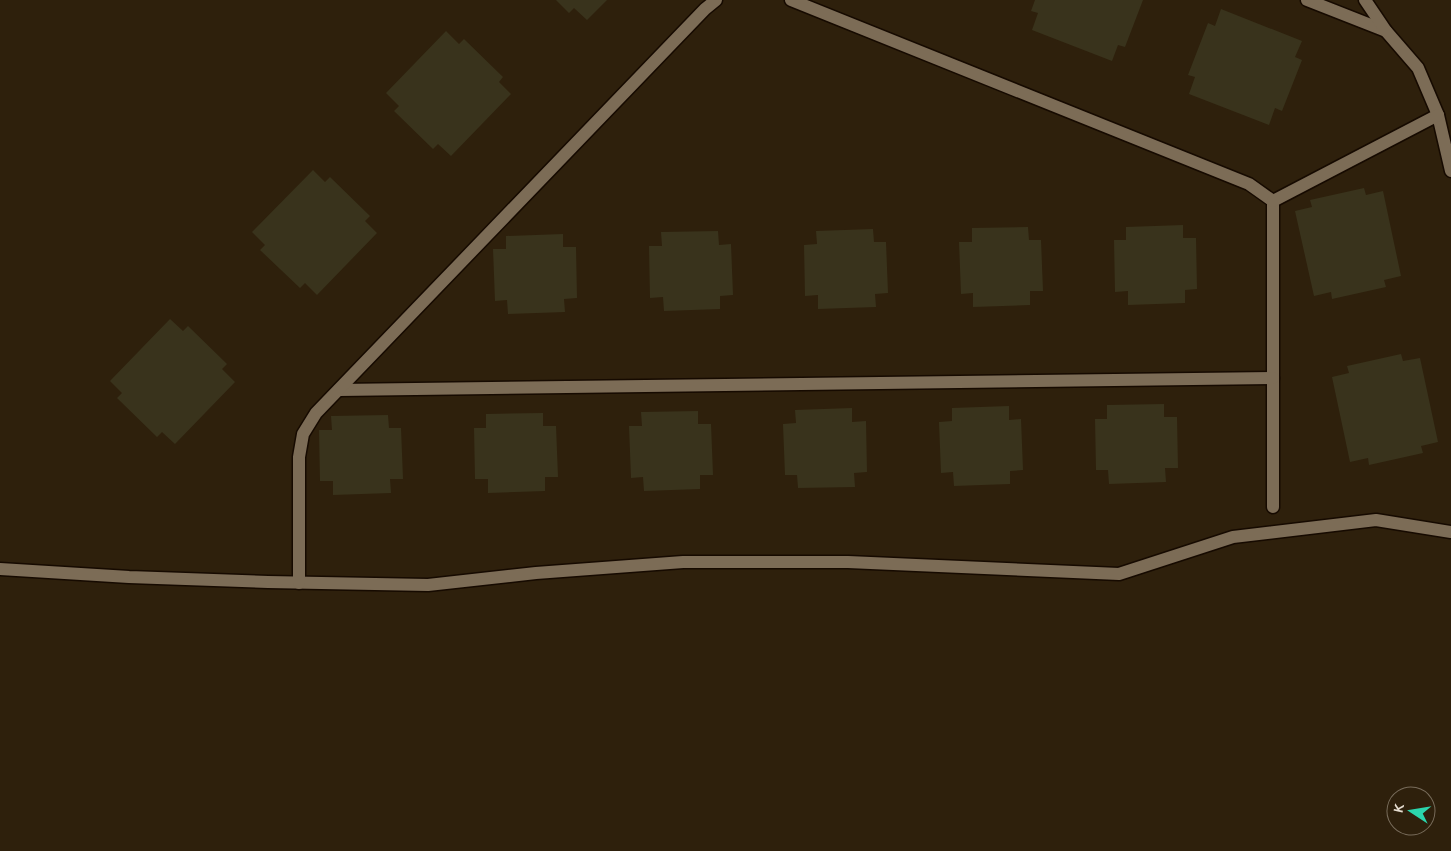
<svg xmlns="http://www.w3.org/2000/svg" width="1451" height="851" viewBox="0 0 1451 851" font-family="Karla,sans-serif">
<rect width="100%" height="100%" fill="#2e200c"/>
<g fill="#39331c">
<path d="M556 0H607L587 20 574 8 569 13Z"/>
<path d="M1035 0H1143L1125 47 1118 45 1112 61 1032 30 1038 13 1031 11Z"/>
<path d="M1221 9 1302 41 1295 57 1302 60 1282 111 1275 108 1269 125 1189 94 1195 77 1188 75 1208 23 1215 26Z"/>
<path d="M446 31 459 44 464 39 503 77 499 82 511 94 451 156 438 144 433 149 394 111 399 106 386 93Z"/>
<path d="M313 170 325 182 330 177 370 216 365 221 377 233 317 295 305 283 300 288 260 250 265 245 252 232Z"/>
<path d="M1364 188 1366 195 1383 191 1401 276 1384 280 1386 287 1332 299 1331 292 1314 296 1295 211 1312 207 1310 200Z"/>
<path d="M1183 225V238H1196L1197 289 1185 290V303L1128 305V291L1115 292 1114 240H1126V227Z"/>
<path d="M1028 227 1029 240H1041L1043 291H1030V305L973 307V293L961 294 959 242H972V228Z"/>
<path d="M873 229 874 242H886L888 293 875 294 876 307 818 309V295L805 296 804 245 817 244 816 231Z"/>
<path d="M718 231 719 245 731 244 733 295 720 296V309L664 311 663 297 650 298 649 246H662L661 232Z"/>
<path d="M563 234V247H576L577 298 564 299 565 312 508 314 507 300 495 301 493 249H506V236Z"/>
<path d="M170 319 183 331 188 326 227 364 222 369 235 382 175 444 162 432 157 437 117 398 122 393 110 381Z"/>
<path d="M1401 354 1403 361 1420 358 1438 442 1421 446 1423 453 1369 465 1368 458 1350 462 1332 377 1349 373 1347 366Z"/>
<path d="M1164 404V417H1177L1178 468H1165L1166 482 1109 484 1108 470H1096L1095 419H1107V405Z"/>
<path d="M1009 406V420L1021 419 1023 470 1010 471V484L954 486 953 472 941 473 939 422 952 421V408Z"/>
<path d="M852 408V422L866 421 867 472 854 473 855 487 798 488 797 475H785L783 424 796 423 795 410Z"/>
<path d="M698 411V424H711L713 475H700V489L644 491 643 477 631 478 629 426H642L641 412Z"/>
<path d="M543 413V426H556L558 477H545V491L488 493V479H475L474 428H486V414Z"/>
<path d="M388 415 389 428H401L403 479H390L391 493 333 495V481H320L319 430H332L331 416Z"/>
</g>
<g fill="none" stroke-linecap="round" stroke-linejoin="round">
<g stroke="#160a00" stroke-width="15">
<g id="street">
<path d="M791 0 1249 184 1273 201V507"/>
<path d="M1307 0 1386 31"/>
<path d="M1365 0 1386 31 1418 68 1438 115 1451 171"/>
<path d="M1273 201 1438 115"/>
<path d="M339 390 1273 378"/>
<path d="M0 569 129 577 268 582 428 585 536 573 683 562H848L1119 574 1233 537 1376 520 1451 532"/>
<path d="M299 583V457L303 434 316 413 705 9 716 0"/>
</g>
</g>
<use href="#street" stroke="#7c6c56" stroke-width="12"/>
</g>
<g transform="translate(1411 811) rotate(282)"><circle r="24" fill="#2e200c" stroke="#786c5b"/>
<path d="M0-4L9 19L0 12L-9 19Z" fill="#2bd5ac"/>
<text y="-8" font-size="14" font-weight="bold" text-anchor="middle" fill="#e6ddd1">K</text>
</g>
</svg>
